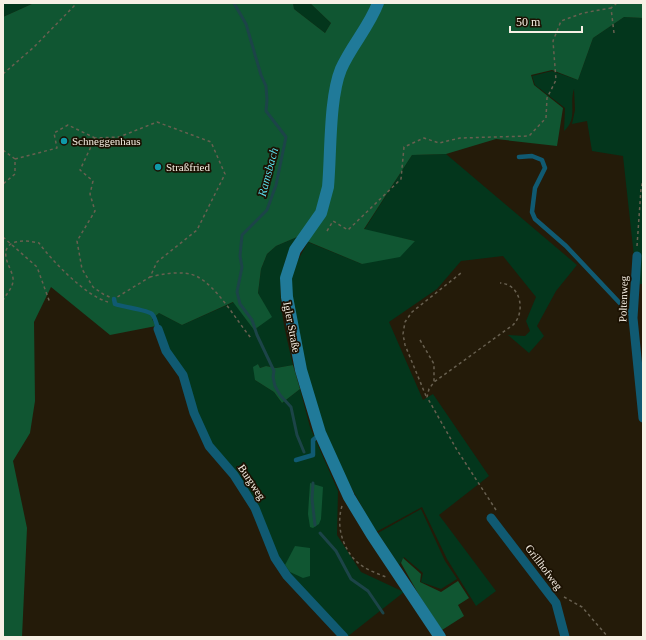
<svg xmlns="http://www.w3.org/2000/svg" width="646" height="640" viewBox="0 0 646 640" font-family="'Times New Roman',serif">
<rect width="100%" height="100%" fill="#241b09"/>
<g fill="#03361c">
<path d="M3 3H34L3 17Z"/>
<path d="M293 3H310L331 23 325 33 294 9Z"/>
<path d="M624 17 643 18V284H637L623 156 592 151 587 121 572 124 575 110 574 89C569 104 578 119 564 131L565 108 535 85 532 76 552 71 578 80 593 38Z"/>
<path d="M446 154 577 265 556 291 537 326 544 336 529 353 508 335 525 336 530 331 526 321 536 297 503 256 461 261 437 289 389 322 423 400 433 394 489 476 439 515 496 591 476 606 447 559 422 507 376 532 336 460 315 403 302 355 291 295 292 271 308 242 362 264 415 241 364 230 412 155Z"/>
<path d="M297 237C269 279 283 320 293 365L276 368 266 366 260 368 258 364 255 380 274 392 282 403 300 389 310 427 338 491 337 535 361 572 404 592 347 637 292 579 280 561 266 529 212 447 192 401 152 319 159 313 182 325 234 302 254 330 271 317 258 293 261 269 267 254 276 246Z"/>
<path d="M421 509 445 561 457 579 441 589 421 582 423 573 404 557 399 565 378 533Z"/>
</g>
<g fill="#105632">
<path d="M34 3H293L294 9 325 33 331 23 310 3H643V18L624 17 593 38 578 80 552 70 531 75 534 85 563 108 557 146 496 139 446 154 412 155 364 229 415 241 400 257 362 264 297 237 276 246 267 254 261 269 258 293 272 317 254 330 233 302 182 325 159 313 152 319 156 326 110 335 51 287 34 322 35 401 30 433 13 461 27 528 22 637H3V17Z"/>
<path d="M258 364 260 368 266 366 276 368 293 365 300 389 282 403 274 392 255 380 253 367Z"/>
<path d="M310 483 323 487 321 519 319 524 313 528 310 527 308 514Z"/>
<path d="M295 546 310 548V576L303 578 290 572 285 565Z"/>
<path d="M403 558 421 574 420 582 441 592 458 581 469 598 458 605 464 616 442 630 419 595 401 563Z"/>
</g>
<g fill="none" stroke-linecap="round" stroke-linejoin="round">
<g stroke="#1c4448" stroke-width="3">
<path d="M234 3 246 24 261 75 266 86 267 100 266 111 286 137 276 185 267 210 242 235 240 256 242 267 237 292 240 304 252 320 257 335 274 371 273 377 275 386 280 395 291 407 297 435 304 452"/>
<path d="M313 483 312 499 315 525"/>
<path d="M320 533 336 551 351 579 368 591 383 613"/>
</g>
<g stroke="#686050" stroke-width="1.5" stroke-dasharray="3 3" stroke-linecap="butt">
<path d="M614 33 611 8 617 3"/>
<path d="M3 74 34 47 77 3"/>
<path d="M157 122 211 142 225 174 197 230 157 262 150 277 114 299 103 294 93 287 82 269 77 241 95 211 90 194 93 181 80 170 95 138 119 137Z"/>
<path d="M3 150 15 159V174L3 184"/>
<path d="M15 159 57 148 54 133 68 125 95 138"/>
<path d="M327 231 333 221 348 230 401 179 404 147 424 138 439 143 460 138 529 136 546 118 547 98 556 80 553 41 561 21 583 13 611 8"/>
<path d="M3 237 37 267 50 303"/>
<path d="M637 246 641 189 643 180"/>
<path d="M150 277C162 274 183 270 196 276 217 286 236 320 251 338"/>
<path d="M3 301C6 293 14 288 13 278 12 271 7 264 6 257 3 238 27 240 39 243 52 261 86 296 108 302"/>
<path d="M420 340 434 364V382"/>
<path d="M426 396 405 345 403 334 405 322 412 312 461 273"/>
<path d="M342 506C336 525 342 547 356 561 364 569 376 573 386 577"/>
<path d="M496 510 457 450 427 397 429 389 434 382 513 325C526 312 521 284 500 283"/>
<path d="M564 597 582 607 608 637"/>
</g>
<g stroke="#105a72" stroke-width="4.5">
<path d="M519 157 532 156 542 160 545 168 535 188 532 212 535 219 566 246 632 316"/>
<path d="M114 299 115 304C123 307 148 310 152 314 155 317 157 325 158 329"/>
<path d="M296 460 313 455V440L319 435"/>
</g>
<g stroke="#105a72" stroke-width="9">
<path d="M637 256 633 318 643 418"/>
<path d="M158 329 166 351 183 375 194 413 209 446 234 475 255 508 275 558 287 576 344 637"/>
<path d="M491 518 556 603 565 637"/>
</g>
<path stroke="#207a99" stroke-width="12" d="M378 3C369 27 351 46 341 69 329 98 331 155 328 187L321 213 295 250 286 278 287 297 301 370 320 433 349 497 372 535 440 637"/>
</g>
<g fill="#0f9aa8" stroke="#1b1102" stroke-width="1.5">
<circle cx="64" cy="141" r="4"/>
<circle cx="158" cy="167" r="4"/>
</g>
<g text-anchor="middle" stroke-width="3.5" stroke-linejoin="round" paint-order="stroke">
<g font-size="11" fill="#f7f0e5" stroke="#1b1102" text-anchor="start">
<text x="72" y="145">Schneggenhaus</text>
<text x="166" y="171">Straßfried</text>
</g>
<g font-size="11" fill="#f7f0e5" stroke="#1b1102">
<text transform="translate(623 299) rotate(-88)" y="4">Poltenweg</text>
<text transform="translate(292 327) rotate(79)" y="4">Igler Straße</text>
<text transform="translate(252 482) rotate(56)" y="4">Burgweg</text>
<text transform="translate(544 567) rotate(53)" y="4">Grillhofweg</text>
</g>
<g font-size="12" font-style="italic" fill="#59dbe8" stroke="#1b1102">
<text transform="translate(268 172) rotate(-75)" y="4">Ramsbach</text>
</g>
</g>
<rect width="646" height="640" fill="none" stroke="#f7f0e5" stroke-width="8"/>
<path d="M510 26v6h72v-6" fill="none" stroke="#f7f0e5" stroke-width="2"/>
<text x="516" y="26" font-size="12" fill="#f7f0e5" stroke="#1b1102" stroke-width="3" paint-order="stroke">50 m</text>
</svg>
